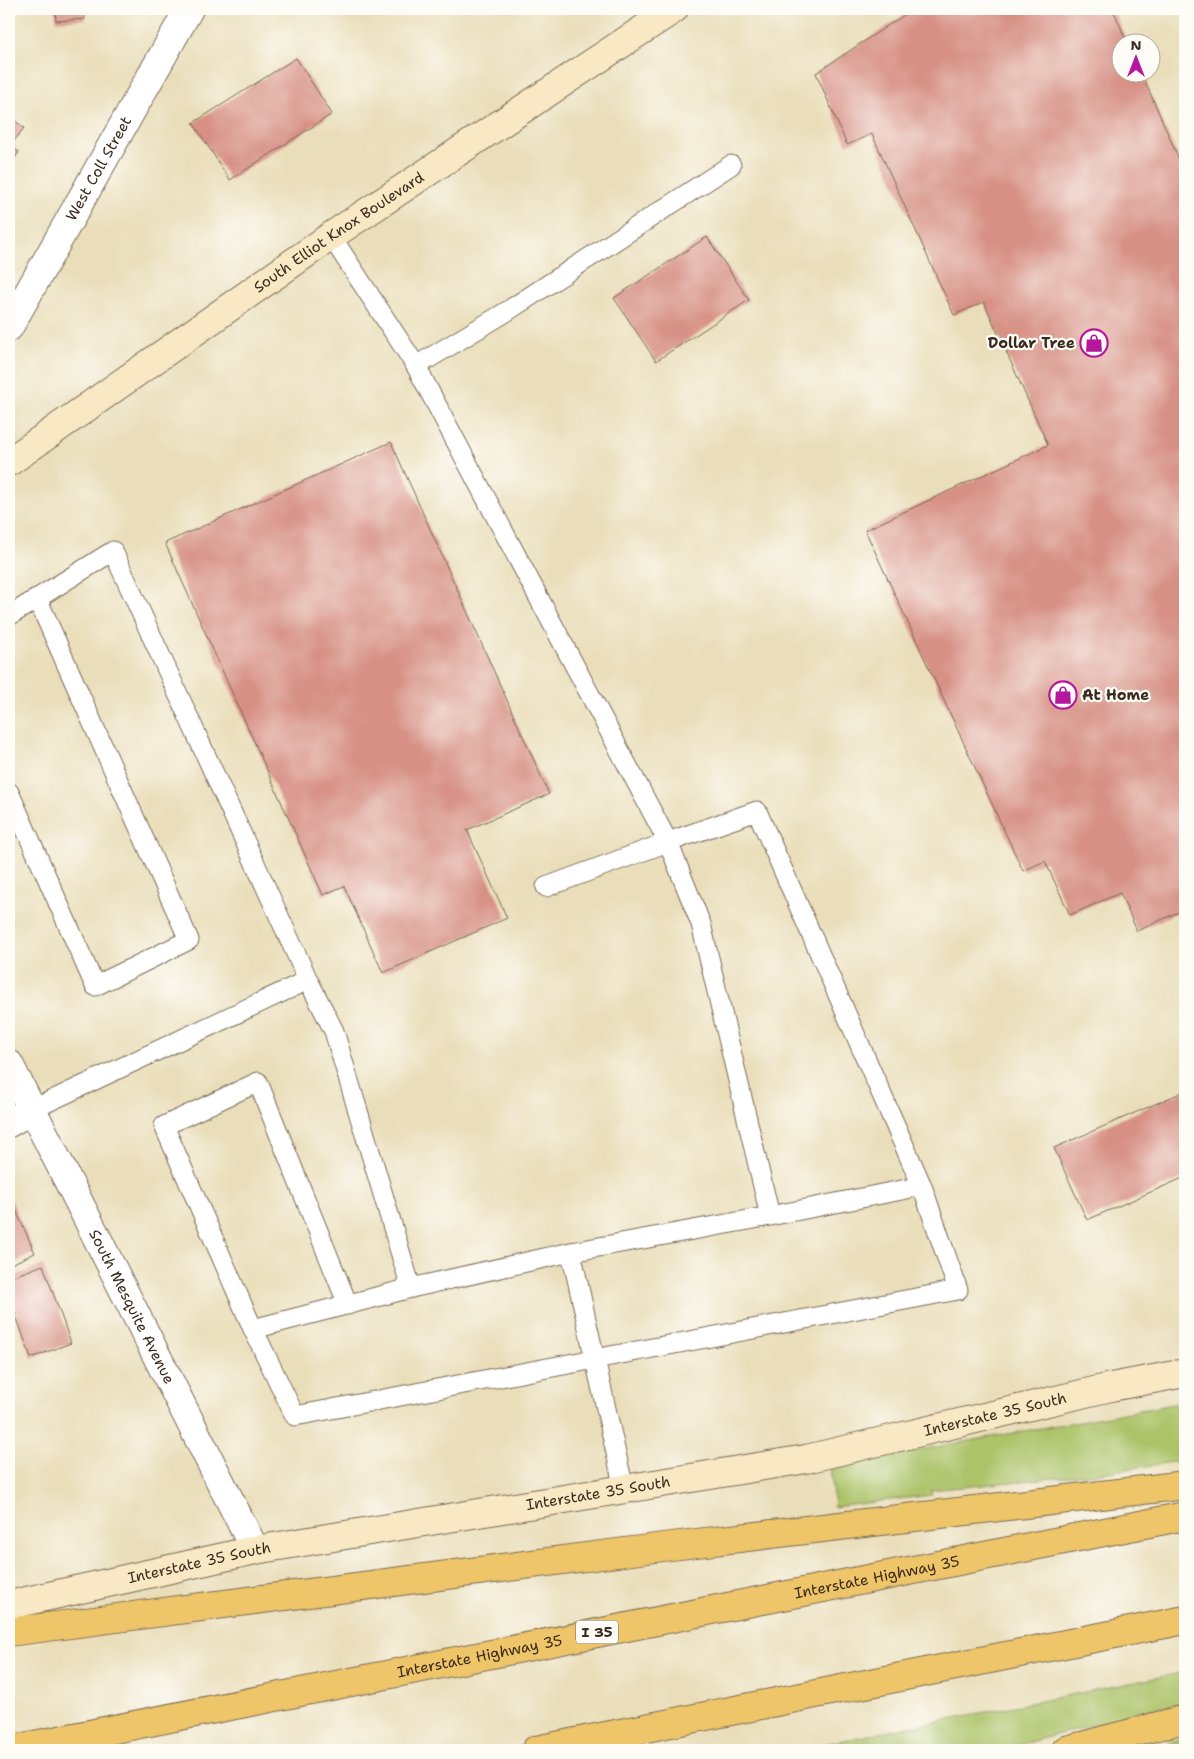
<svg xmlns="http://www.w3.org/2000/svg" width="1194" height="1759" viewBox="0 0 1194 1759" font-family="'Shantell Sans',sans-serif">
<rect width="100%" height="100%" fill="#fdfcf7"/>
<filter id="ink" filterUnits="userSpaceOnUse"><feTurbulence type="fractalNoise" baseFrequency=".02" numOctaves="2"/><feDisplacementMap in="SourceGraphic" scale="10" xChannelSelector="R" yChannelSelector="G"/><feConvolveMatrix kernelMatrix="1 2 1 2 8 2 1 2 1" color-interpolation-filters="sRGB"/></filter>
<filter id="wash" filterUnits="userSpaceOnUse"><feTurbulence type="fractalNoise" baseFrequency=".0096" numOctaves="4" result="noise"/><feDisplacementMap in="SourceGraphic" scale="20" xChannelSelector="R" yChannelSelector="G"/><feGaussianBlur stdDeviation="1.12" result="paint"/><feColorMatrix in="noise" values="0 0 0 0 0 0 0 0 0 0 0 0 0 0 0 0 0 1.4 0 .05"/><feComposite in="paint" operator="in"/></filter>
<g filter="url(#wash)">
<rect width="100%" height="100%" fill="#eadeba"/>
<g fill="#acc368" stroke="#747643">
<path d="M1185 1402V1460L1102 1473 931 1490 932 1495 834 1507 830 1466Z"/>
<path d="M1185 1672V1701L999 1750H794Z"/>
<path d="M1185 1739V1750H1159V1746Z"/>
</g>
<g id="blocks">
<g fill="#d79084">
<path d="M55 9H84L85 19 56 21Z"/>
<path d="M913 9H1113L1127 42H1122V72H1141L1185 173V909L1137 931 1120 893 1070 915 1045 861 1023 871 865 530 1048 445 984 302 954 315 872 134 847 145 816 73Z"/>
<path d="M296 58 332 114 230 180 193 123Z"/>
<path d="M9 116 24 128 10 146 19 152 9 166Z"/>
<path d="M707 237 749 300 656 361 614 298Z"/>
<path d="M391 442 549 794 467 830 507 918 383 973 344 886 323 895 165 543Z"/>
<path d="M1185 1091V1177L1087 1220 1054 1148Z"/>
<path d="M9 1195 35 1253 9 1265Z"/>
<path d="M43 1265 71 1343 31 1358 9 1296V1278Z"/>
</g>
</g>
</g>
<g filter="url(#ink)">
<use href="#blocks" fill-opacity="0" stroke="#786955" stroke-width="1"/>
<g fill="none" stroke-linecap="round" stroke-linejoin="round">
<g stroke="#786955" stroke-width="21">
<g id="lane">
<path d="M331 236 416 366 668 842 546 887"/>
<path d="M416 366 506 312 731 165"/>
<path d="M9 616 113 551 308 980"/>
<path d="M9 792 95 986 189 940 37 598"/>
<path d="M31 1110 308 980 334 1031 411 1288"/>
<path d="M348 1305 258 1082 164 1126 253 1329 411 1288 571 1252"/>
<path d="M253 1329 295 1416 958 1290 922 1186"/>
<path d="M624 1489 571 1252 770 1216 922 1186 757 811 668 842 701 924 770 1216"/>
</g>
</g>
<g stroke="#786955" stroke-width="30">
<g id="street">
<path id="s1" d="M9 327 189 9"/>
<path id="s2" d="M9 1064 255 1550"/>
<path d="M9 1123 31 1110"/>
</g>
</g>
<g stroke="#786955" stroke-width="30">
<g id="secondary">
<path id="s3" d="M9 462 331 236 674 9"/>
<path id="s4" d="M9 1605 255 1550 806 1459 1111 1387 1185 1373"/>
</g>
</g>
<g stroke="#786955" stroke-width="30">
<g id="highway">
<path d="M9 1632 663 1547 1185 1485"/>
<path id="s5" d="M9 1750 1185 1516"/>
<path d="M536 1750 1185 1620"/>
<path d="M1066 1750 1185 1719"/>
</g>
</g>
<use href="#lane" stroke="#fff" stroke-width="19"/>
<use href="#street" stroke="#fff" stroke-width="28"/>
<use href="#secondary" stroke="#f8e8c3" stroke-width="28"/>
<use href="#highway" stroke="#eec569" stroke-width="28"/>
</g>
</g>
<defs>
<g id="shop-ring" transform="scale(1.4375)"><circle r="9.5" fill="#fdfcf7" stroke="#b5179e" stroke-width="1.5"/><path d="M-5-2.5h2.3a2.7 3.5 0 0 1 5.4 0H5L5.5 6h-11ZM-1.5-2.5h3a1.5 2.3 0 0 0-3 0Z" fill="#b5179e"/></g>
</defs>
<g fill-rule="evenodd">
<use href="#shop-ring" x="1094" y="343"/>
<use href="#shop-ring" x="1063" y="695"/>
</g>
<g text-anchor="middle" stroke-width="4.5" stroke-linejoin="round" paint-order="stroke">
<rect fill="#fdfcf7" stroke="#75695f" stroke-width="1" x="576" y="1620.5" width="42" height="23" rx="4"/>
<g font-size="14" font-weight="bold" fill="#3b2a1e">
<text x="597" y="1637">I 35</text>
</g>
<g font-size="15" fill="#3b2a1e" stroke="#fdfcf7">
<text dy="5" stroke="none"><textPath href="#s1" startOffset="182">West Coll Street</textPath></text>
<text dy="5" stroke="none"><textPath href="#s3" startOffset="402">South Elliot Knox Boulevard</textPath></text>
<text dy="5" stroke="none"><textPath href="#s2" startOffset="272">South Mesquite Avenue</textPath></text>
<text dy="5" stroke="none"><textPath href="#s4" startOffset="1005">Interstate 35 South</textPath></text>
<text dy="5" stroke="none"><textPath href="#s4" startOffset="600">Interstate 35 South</textPath></text>
<text dy="5" stroke="none"><textPath href="#s4" startOffset="195">Interstate 35 South</textPath></text>
<text dy="5" stroke="none"><textPath href="#s5" startOffset="885">Interstate Highway 35</textPath></text>
<text dy="5" stroke="none"><textPath href="#s5" startOffset="480">Interstate Highway 35</textPath></text>
</g>
<g font-size="15" font-weight="bold" fill="#3b2a1e" stroke="#fdfcf7" text-anchor="end">
<text x="1075" y="348">Dollar Tree</text>
<text x="1082" y="700" text-anchor="start">At Home</text>
</g>
</g>
<rect width="1194" height="1759" fill="none" stroke="#fdfcf7" stroke-width="30"/>
<g transform="translate(1136 58)"><circle r="24" fill="#fdfcf7" stroke="#afa8a0"/>
<path d="M0-4L9 19L0 12L-9 19Z" fill="#b5179e"/>
<text y="-8" font-size="14" font-weight="bold" text-anchor="middle" fill="#3b2a1e">N</text>
</g>
</svg>
